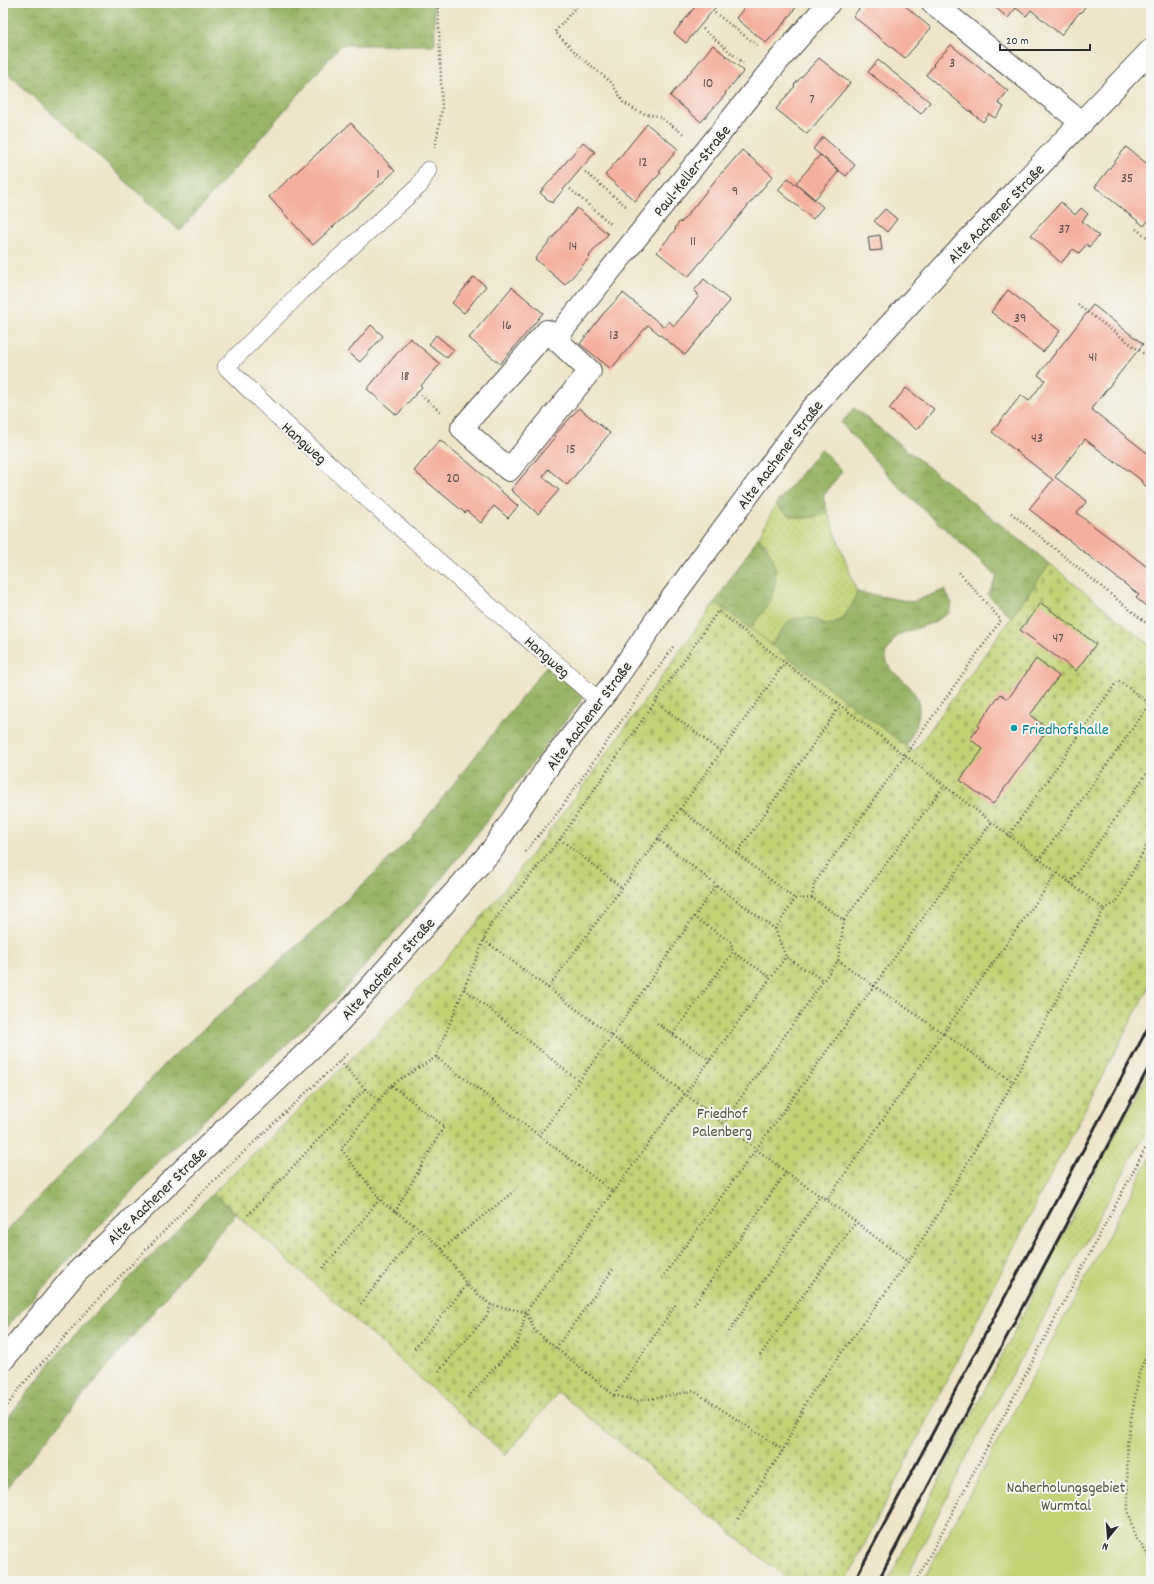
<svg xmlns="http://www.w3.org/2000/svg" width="1154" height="1584" viewBox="0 0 1154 1584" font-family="Dekko,sans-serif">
<defs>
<pattern id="grass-dots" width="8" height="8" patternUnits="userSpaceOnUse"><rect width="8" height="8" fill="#c2d376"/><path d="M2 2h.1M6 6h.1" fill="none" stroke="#a7b566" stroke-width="1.8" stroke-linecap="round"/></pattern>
<pattern id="forest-crowns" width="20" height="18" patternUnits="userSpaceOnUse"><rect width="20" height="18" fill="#99b567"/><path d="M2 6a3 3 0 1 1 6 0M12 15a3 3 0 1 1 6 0" fill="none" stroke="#7d9355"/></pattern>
<pattern id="cemetery-stones" width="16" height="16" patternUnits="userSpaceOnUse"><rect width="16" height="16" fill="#c2d376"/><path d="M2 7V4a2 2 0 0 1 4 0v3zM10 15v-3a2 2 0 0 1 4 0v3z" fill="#a7b566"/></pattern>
</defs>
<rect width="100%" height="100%" fill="#f6f6f2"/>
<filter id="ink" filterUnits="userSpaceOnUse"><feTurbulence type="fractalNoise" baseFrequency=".025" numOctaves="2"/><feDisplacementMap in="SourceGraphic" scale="8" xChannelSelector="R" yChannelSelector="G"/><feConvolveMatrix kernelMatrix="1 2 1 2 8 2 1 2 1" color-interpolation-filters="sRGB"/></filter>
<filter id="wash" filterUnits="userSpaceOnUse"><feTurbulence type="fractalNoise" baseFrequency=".012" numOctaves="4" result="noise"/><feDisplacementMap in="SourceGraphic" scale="16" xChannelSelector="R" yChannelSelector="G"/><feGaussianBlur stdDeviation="0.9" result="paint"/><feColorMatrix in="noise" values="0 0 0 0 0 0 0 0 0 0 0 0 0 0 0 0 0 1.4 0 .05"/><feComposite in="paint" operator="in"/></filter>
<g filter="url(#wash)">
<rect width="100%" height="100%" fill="#eee5ca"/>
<g fill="url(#grass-dots)" stroke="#767f50">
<path d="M776 504 782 511 816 516 828 513 857 592 854 601 842 620 825 625 814 618 780 633 771 645 750 628 768 604 767 545 758 538Z"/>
<path d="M1151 1068V1123L965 1460 905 1581H888L1095 1172Z"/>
</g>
<g fill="url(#forest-crowns)" stroke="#627049">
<path d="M3 3H434L435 45H341L180 231 3 69Z"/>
<path d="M854 408 1050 564 1011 617 988 595 997 576 903 491 841 423Z"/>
<path d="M821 449 842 471 823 497 828 513C806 519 793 523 776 504Z"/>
<path d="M758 538C778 555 780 580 769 603 764 612 756 620 750 628L715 602Z"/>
<path d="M944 590 952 603 949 613 932 623 897 635 885 654C890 675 892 669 906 683 928 704 918 723 906 746L771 645 790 620C807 616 811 616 825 625L842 620 854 601 857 592 912 602Z"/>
<path d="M548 664 584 697 438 883 333 1002 163 1157 3 1331V1235L170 1059 315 930 410 839Z"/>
<path d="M213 1193 235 1214 11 1482 3 1495V1424L69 1340Z"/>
</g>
<path fill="url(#cemetery-stones)" stroke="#767f50" d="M1050 564 1151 646V983L1042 1191 846 1581H790L558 1392 506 1455 213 1193C299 1110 387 1028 465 937 555 830 634 715 715 602L914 752Z"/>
<path fill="#c2d376" stroke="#767f50" d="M1151 1156V1581H923Z"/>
<g id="blocks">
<g fill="#f5af9e">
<path d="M698 3H719L686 43 674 33Z"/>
<path d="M748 3H799L786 21 766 43 736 18Z"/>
<path d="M864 3H902L931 28 905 58 853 16Z"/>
<path d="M990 3H1087L1081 13 1080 12 1061 35 1031 10 1026 16 1016 8 1008 18Z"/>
<path d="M713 45 744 71 725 93 726 94 701 122 670 96Z"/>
<path d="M951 45 1008 91 998 103 1004 107 995 118 989 114 983 122 926 75 934 65 933 64Z"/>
<path d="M819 58 850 83 807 134 776 109 795 86 794 85Z"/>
<path d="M878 60 930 102 921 114 868 72Z"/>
<path d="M351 123 395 171 313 245 269 197Z"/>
<path d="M647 124 678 149 659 172 661 173 655 179H654L635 201 605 175Z"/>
<path d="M823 137 855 165 846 176 813 149Z"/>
<path d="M583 142 595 152 552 203 540 193Z"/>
<path d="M1126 147 1151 167V217L1144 226 1095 187Z"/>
<path d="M742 150 773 176 688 277 657 252 676 229 675 228 680 221 681 223 717 178 722 172H723Z"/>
<path d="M820 155 839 171 815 199 796 183Z"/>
<path d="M788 178 823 207 813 219 778 190Z"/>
<path d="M1061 202 1075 215 1081 208 1088 214 1082 221 1099 236 1089 247 1087 244 1079 253 1073 249 1061 263 1031 235Z"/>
<path d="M577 208 608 234 589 256 590 257 565 285 535 259Z"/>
<path d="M885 209 897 219 887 232 874 221Z"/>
<path d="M880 235 882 250 870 251 868 237Z"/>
<path d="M474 277 486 286 464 313 452 303Z"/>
<path d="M704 279 730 301 685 355 648 325 611 369 580 344 603 314 623 293 664 327 669 321 674 326 699 296 694 291Z"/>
<path d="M512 287 543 313 524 336 500 364 469 338Z"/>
<path d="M1008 290 1060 331 1043 352 991 312Z"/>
<path d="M1093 305 1143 344 1091 409 1151 456V490L1142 483 1141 480 1117 462 1116 463 1085 439 1055 477 1087 501 1077 513 1151 570V610L1136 598 1139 595 1029 509 1053 480 992 432 1021 395 1029 401 1045 380 1038 375Z"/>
<path d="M371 325 383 336 360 362 348 352Z"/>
<path d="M436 335 454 350 447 358 429 344Z"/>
<path d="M410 338 440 364 421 386 422 387 397 415 367 389Z"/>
<path d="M906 388 934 409 917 430 889 409Z"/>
<path d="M579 408 610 433 567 485 548 469 543 477 559 490 538 514 511 490 555 437 554 436Z"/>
<path d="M440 440 469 463 518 506 508 518 494 506 481 523 467 511 465 513 414 471Z"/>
<path d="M1041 603 1096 644 1076 671 1020 630Z"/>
<path d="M1036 659 1059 676 1030 715 1048 729 993 804 960 780 983 749 970 739 979 727 978 725 1001 694 1008 699Z"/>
</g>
</g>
</g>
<g filter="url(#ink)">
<use href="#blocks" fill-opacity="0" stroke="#484743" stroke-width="1"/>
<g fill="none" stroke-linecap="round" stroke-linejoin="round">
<g stroke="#484743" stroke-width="18">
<path id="lane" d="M428 170 419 186 302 291 226 367C345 484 474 591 599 701"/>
</g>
<g stroke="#484743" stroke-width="24">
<g id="street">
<path d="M933 3 1082 123"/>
<path d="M547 331 590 371 509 470 462 428Z"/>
<path d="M556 338 778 61 829 3"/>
</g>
</g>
<g stroke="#484743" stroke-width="24">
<path id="secondary" d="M3 1360 76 1273 218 1136 340 1021 492 850 549 765 611 686 658 617 811 410 972 236 1151 50"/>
</g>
<g stroke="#484743" stroke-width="2.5" stroke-dasharray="1 3" stroke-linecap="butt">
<path d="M579 3 555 32 578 55 612 83 623 102 635 110 645 114 658 116 685 135"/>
<path d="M715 13 757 45"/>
<path d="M703 29 743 63"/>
<path d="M435 148 442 109 438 3"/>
<path d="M585 172 627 207"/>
<path d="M570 189 612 225"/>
<path d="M1136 229 1151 240"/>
<path d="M1078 305 1151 359"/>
<path d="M421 395 441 412"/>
<path d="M1011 513 1151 627"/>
<path d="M656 702 721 752"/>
<path d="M680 809 785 663"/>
<path d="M991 823 874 986 943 1033 1057 873"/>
<path d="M1008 836 1118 680 1151 705"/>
<path d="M560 839 622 888"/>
<path d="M658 839 680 809 795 899"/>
<path d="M525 852 559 811 673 647"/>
<path d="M737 853 840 706"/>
<path d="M1039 860 1150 704"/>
<path d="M1070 883 1151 767"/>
<path d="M812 898 814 884 1001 620 958 571"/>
<path d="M1104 909 1116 903 1151 837"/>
<path d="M694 917 716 885 775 929 786 957"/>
<path d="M844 920 944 786"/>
<path d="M775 929 795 899 812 898 844 920 838 960"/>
<path d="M484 940 612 1036 694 917 731 942 733 952"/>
<path d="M548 988 658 839 716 885"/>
<path d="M464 989 579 1081"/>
<path d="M657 1023 710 1060"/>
<path d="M673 1034 733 952 771 978"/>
<path d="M436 1057 490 925 560 839 718 611 1104 909 1013 1082"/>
<path d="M391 1085 436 1057 613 1192 526 1312 491 1305 467 1285 414 1349"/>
<path d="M365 1089 379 1100"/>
<path d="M539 1136 612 1036 685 1094 786 957 824 981"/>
<path d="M613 1192 685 1094 756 1149 874 986 838 960 723 1123"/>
<path d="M395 1212 444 1126 391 1085 341 1149 383 1203 420 1229"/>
<path d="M248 1215 365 1089 340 1061"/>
<path d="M442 1249 514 1191"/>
<path d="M323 1268 380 1199"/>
<path d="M662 1278 756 1149 786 1172"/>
<path d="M361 1304 420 1229 442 1249 467 1285"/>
<path d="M694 1305 786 1172 820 1196"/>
<path d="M729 1332 820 1196 827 1200"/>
<path d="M1151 1344 1139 1373 1127 1444 1128 1509 1134 1535 1151 1559"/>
<path d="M556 1348 614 1268"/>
<path d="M760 1355 856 1222"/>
<path d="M439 1371 486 1317 491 1305"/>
<path d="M614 1395 676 1304"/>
<path d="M468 1397 518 1342 526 1312 535 1331 614 1395 637 1401 694 1391 783 1450"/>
<path d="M3 1412 18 1390 97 1300 209 1185 347 1054"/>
<path d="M738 1519 783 1450 807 1400 908 1262 939 1213 1013 1082 943 1033 827 1200 908 1262"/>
<path d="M916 1581 1151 1138"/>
</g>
<use href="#lane" stroke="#fff" stroke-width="17"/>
<use href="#street" stroke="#fff" stroke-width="22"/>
<use href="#secondary" stroke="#fff" stroke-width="22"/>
<g stroke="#2b2b2b" stroke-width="3">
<path d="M854 1581 1151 1022"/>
<path d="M878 1581 1151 1063"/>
</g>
</g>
</g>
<circle fill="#0f9aa8" stroke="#f6f6f2" stroke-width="1.5" cx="1014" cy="728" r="4"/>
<g text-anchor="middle" stroke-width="4" stroke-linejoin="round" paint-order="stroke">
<g font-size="14" fill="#5e4c48">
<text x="952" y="67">3</text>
<text x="708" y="87">10</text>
<text x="812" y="103">7</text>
<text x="643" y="166">12</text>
<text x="378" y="178">1</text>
<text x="1127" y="182">35</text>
<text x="735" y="195">9</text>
<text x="1064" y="233">37</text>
<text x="693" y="245">11</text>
<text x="573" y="250">14</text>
<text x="1020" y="322">39</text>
<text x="507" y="329">16</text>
<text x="614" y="339">13</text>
<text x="1093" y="361">41</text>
<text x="405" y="380">18</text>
<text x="1037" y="442">43</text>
<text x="571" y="453">15</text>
<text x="453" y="482">20</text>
<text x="1058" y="642">47</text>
</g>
<g font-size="16" fill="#2b2b2b" stroke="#f6f6f2">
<text transform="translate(691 170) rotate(-51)" y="6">Paul-Keller-Straße</text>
<text transform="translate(995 213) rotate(-46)" y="6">Alte Aachener Straße</text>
<text transform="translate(305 442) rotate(42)" y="6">Hangweg</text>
<text transform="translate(779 454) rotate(-53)" y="6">Alte Aachener Straße</text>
<text transform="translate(548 656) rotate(41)" y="6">Hangweg</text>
<text transform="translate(588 715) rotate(-53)" y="6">Alte Aachener Straße</text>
<text transform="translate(387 968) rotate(-48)" y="6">Alte Aachener Straße</text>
<text transform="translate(156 1195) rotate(-44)" y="6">Alte Aachener Straße</text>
</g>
<g font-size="16" fill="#0d838f" stroke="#f6f6f2" text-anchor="start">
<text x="1022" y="734">Friedhofshalle</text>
</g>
<g font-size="16" fill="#51553e" stroke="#f6f6f2">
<text x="722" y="1118">Friedhof<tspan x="722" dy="18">Palenberg</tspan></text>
<text x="1066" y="1492">Naherholungsgebiet<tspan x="1066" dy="18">Wurmtal</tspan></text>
</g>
</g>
<rect width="1154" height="1584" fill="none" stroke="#f6f6f2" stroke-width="16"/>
<g transform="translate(1108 1538) rotate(197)" stroke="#f6f6f2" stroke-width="3" paint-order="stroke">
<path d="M0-3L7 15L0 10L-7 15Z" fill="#2b2b2b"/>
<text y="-6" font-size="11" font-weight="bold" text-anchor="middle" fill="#2b2b2b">N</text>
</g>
<path d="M1000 44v6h90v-6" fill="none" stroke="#2b2b2b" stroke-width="2"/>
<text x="1006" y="44" font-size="12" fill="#2b2b2b" stroke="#f6f6f2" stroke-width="3" paint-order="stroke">20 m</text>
</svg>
